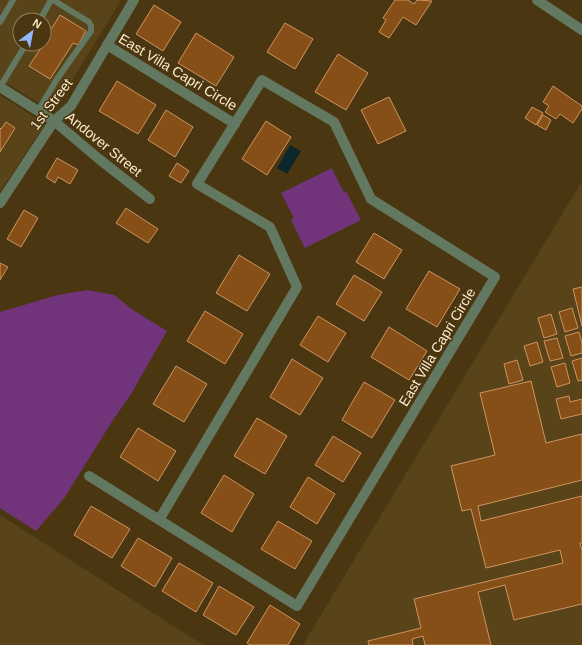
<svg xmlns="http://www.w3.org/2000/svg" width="582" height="645" viewBox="0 0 582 645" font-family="Arial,sans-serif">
<rect width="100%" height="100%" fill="#4a3712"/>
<g fill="#594419" fill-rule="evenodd">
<path d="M0 0H121L53 112 0 79ZM20 20H44V44H20Z"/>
<path d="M0 95 45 124 0 192Z"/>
<path d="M582 181V645H303Z"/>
<path d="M0 515 203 645H0Z"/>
</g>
<g fill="#71347b">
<path d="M332 168 344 193 346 191 361 220 305 248 291 220 294 218 281 193Z"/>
<path d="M87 290 114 295 133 310 167 331 131 394 111 423 65 497 36 531 0 508V312L58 295Z"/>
</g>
<path fill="#0c2729" d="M290 145 301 151 287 174 277 168Z"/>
<g fill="#854f17" stroke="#cf9460">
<path d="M395 0H408L414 4 417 0 432 1 416 25 403 17 389 38 379 32 386 20 383 18Z"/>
<path d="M154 5 181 22 163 51 136 34Z"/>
<path d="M60 15 86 31 78 45 73 43 50 79 29 66 41 48 36 44H44V31L47 26 52 28Z"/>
<path d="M285 23 313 39 295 69 267 52Z"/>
<path d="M196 33 234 57 216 86 178 63Z"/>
<path d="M338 54 368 73 346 110 315 92Z"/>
<path d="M117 81 156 105 138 134 99 111Z"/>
<path d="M553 86 582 106V109L573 123 560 114 556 119 545 112 549 106 543 102Z"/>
<path d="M389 97 406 131 378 144 361 110Z"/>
<path d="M532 107 543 113 536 125 525 118Z"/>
<path d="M166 110 193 127 175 157 148 140Z"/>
<path d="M543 115 551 120 546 130 537 125Z"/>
<path d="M266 121 291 137 267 175 242 159Z"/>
<path d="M6 122 15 128 0 152V128L1 129Z"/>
<path d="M57 158 78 170 70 184 58 177 55 183 46 177Z"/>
<path d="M177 163 189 171 181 183 169 176Z"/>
<path d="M126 208 158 229 148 243 116 223Z"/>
<path d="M24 210 38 218 21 247 7 239Z"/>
<path d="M374 233 402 250 384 279 356 262Z"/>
<path d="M239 255 270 274 247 311 216 293Z"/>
<path d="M0 263 8 267 0 280Z"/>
<path d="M429 271 460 289 437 327 406 309Z"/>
<path d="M354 275 382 292 364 321 336 304Z"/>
<path d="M582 287V326L573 289Z"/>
<path d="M572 308 578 328 565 332 559 312Z"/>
<path d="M205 311 243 334 225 364 187 341Z"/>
<path d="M551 314 557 334 544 338 538 318Z"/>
<path d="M318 316 346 333 328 362 300 345Z"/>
<path d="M389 327 427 351 409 380 371 357Z"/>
<path d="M579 332 582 343V353L571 356 565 336Z"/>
<path d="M557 338 563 358 550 361 544 341Z"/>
<path d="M537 342 543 362 530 366 524 346Z"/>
<path d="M582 358V380L578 381 572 361Z"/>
<path d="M292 359 323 378 300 415 270 397Z"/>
<path d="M517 360 523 380 509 384 504 364Z"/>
<path d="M565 363 570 383 557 387 551 367Z"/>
<path d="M176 366 207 384 184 422 153 404Z"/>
<path d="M531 381 546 443 582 434V480L478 506 481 521 582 496V543H580L582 550V604L514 620 505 585 478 592 491 645H425L423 636 412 639 413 645H369L368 641 421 628 414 599 563 563 560 550 486 568 471 509 462 511 451 466 495 455 480 393Z"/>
<path d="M364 382 395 400 372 438 342 420Z"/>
<path d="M569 396 570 402 582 399V414L561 419 556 399Z"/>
<path d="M257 418 287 436 265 474 234 456Z"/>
<path d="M138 428 176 451 158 481 120 457Z"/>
<path d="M333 436 361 453 343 482 315 465Z"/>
<path d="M224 475 254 494 232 532 201 513Z"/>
<path d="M308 477 335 494 317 524 290 507Z"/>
<path d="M91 506 130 529 112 558 74 535Z"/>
<path d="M278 521 312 541 295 569 261 549Z"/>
<path d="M138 538 172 558 155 587 121 566Z"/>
<path d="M179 563 213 583 196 612 162 591Z"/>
<path d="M219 586 254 607 236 635 203 615Z"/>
<path d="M270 605 300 624 288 645H250L247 643Z"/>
</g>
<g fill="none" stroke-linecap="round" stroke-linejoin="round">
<g stroke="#637860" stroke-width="6">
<path d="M40 20 51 0"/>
<path d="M0 22 13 0"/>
<path d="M0 87 26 44"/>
<path d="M38 111 57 79 91 31V26L89 22 53 0"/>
</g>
<g stroke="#637860" stroke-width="10">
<path d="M107 45 235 124"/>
<path d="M0 87 54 121 99 159 150 199"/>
<path d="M0 203 54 121 71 106 134 0"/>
<path d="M89 476 297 606 495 277 371 199 334 122 262 80 197 184 270 227 297 287 159 520"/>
</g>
<path stroke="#637860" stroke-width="10" d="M537 0 582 30"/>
</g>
<g text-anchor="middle" stroke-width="3" stroke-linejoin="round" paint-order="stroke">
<g font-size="14" fill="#feebc9" stroke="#4a3712">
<text transform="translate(178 72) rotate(31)" y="5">East Villa Capri Circle</text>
<text transform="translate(51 104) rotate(-53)" y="5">1st Street</text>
<text transform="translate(104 144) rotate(39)" y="5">Andover Street</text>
<text transform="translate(437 347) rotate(-59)" y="5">East Villa Capri Circle</text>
</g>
</g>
<g transform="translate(32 32) rotate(32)"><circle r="19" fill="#4a3712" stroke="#927f5b"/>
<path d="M0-3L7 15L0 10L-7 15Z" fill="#91b8fd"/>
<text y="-6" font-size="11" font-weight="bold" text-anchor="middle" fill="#feebc9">N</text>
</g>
</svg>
